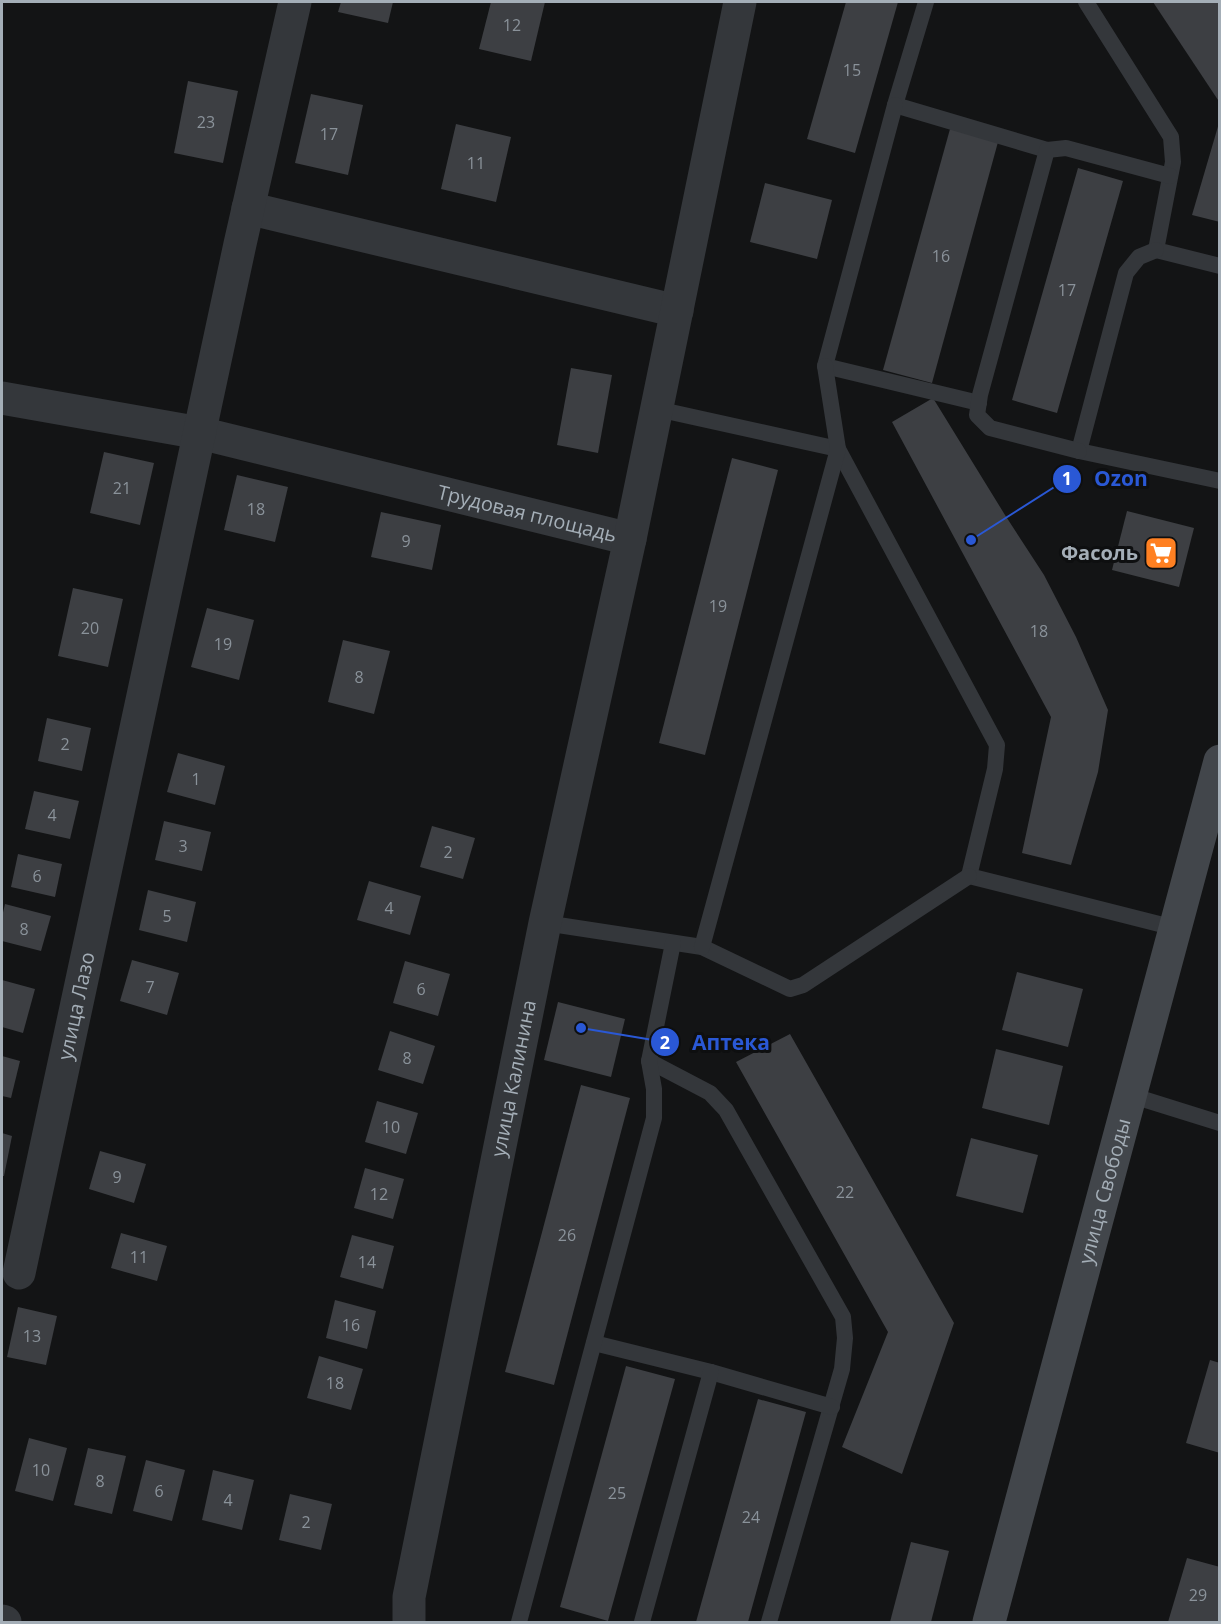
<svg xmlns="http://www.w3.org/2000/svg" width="1221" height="1624" viewBox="0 0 1221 1624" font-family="'Open Sans',sans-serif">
<rect width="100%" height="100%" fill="#131415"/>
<g fill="#3d3f43">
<path d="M341 2H393L388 23 338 12Z"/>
<path d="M491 2H545L531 61 479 49Z"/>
<path d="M846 2H898L855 153 807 139Z"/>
<path d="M1153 2H1220V103Z"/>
<path d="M188 81 238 91 223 163 174 153Z"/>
<path d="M311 94 363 105 348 175 295 163Z"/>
<path d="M1219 123H1220V222L1192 215Z"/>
<path d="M456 124 511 137 496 202 441 189Z"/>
<path d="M950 129 998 142 932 383 883 370Z"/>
<path d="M1078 168 1123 181 1057 413 1012 400Z"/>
<path d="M765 183 832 200 817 259 750 242Z"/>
<path d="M571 368 612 375 598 453 557 445Z"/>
<path d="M933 398 1005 515 1044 575 1076 637 1108 710 1098 772 1071 865 1022 853 1051 717 892 422Z"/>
<path d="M104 452 154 463 140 525 90 513Z"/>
<path d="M732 458 778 470 705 755 659 743Z"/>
<path d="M237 475 288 487 275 542 224 530Z"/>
<path d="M1127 511 1194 528 1179 587 1112 570Z"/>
<path d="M381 512 441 525 432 570 371 557Z"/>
<path d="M73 588 123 599 108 667 58 656Z"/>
<path d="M207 608 254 620 239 680 191 667Z"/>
<path d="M343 640 390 651 374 714 328 702Z"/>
<path d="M47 718 91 728 82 771 38 761Z"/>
<path d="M178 753 225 766 215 805 167 792Z"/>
<path d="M34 791 79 801 70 839 25 829Z"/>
<path d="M164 821 211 832 202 871 155 860Z"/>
<path d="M432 826 475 838 463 879 420 867Z"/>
<path d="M18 854 62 864 55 897 11 887Z"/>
<path d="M369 881 421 896 410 935 357 920Z"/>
<path d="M148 890 196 902 187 942 139 930Z"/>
<path d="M5 904 51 916 41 951 2 941V917Z"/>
<path d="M132 960 179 973 167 1015 120 1001Z"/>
<path d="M405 961 450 974 438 1016 393 1003Z"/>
<path d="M1017 972 1083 989 1068 1047 1002 1030Z"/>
<path d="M2 980 35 989 23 1033 2 1027Z"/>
<path d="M558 1002 625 1019 611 1077 544 1060Z"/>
<path d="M390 1031 435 1046 423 1084 378 1070Z"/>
<path d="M790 1034 954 1323 902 1474 842 1447 888 1332 736 1062Z"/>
<path d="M996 1049 1063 1066 1049 1125 982 1108Z"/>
<path d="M2 1056 20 1061 11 1098 2 1096Z"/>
<path d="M581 1085 630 1098 554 1385 505 1372Z"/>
<path d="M377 1101 418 1113 406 1154 365 1142Z"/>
<path d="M2 1133 12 1136 4 1176H2Z"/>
<path d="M971 1138 1038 1155 1023 1213 956 1196Z"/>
<path d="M100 1151 146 1164 134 1203 89 1189Z"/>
<path d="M365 1168 404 1179 393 1219 354 1208Z"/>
<path d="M121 1233 167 1246 157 1281 111 1268Z"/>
<path d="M352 1235 394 1246 383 1289 340 1277Z"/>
<path d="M335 1300 376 1311 367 1349 326 1338Z"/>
<path d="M18 1307 57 1316 46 1365 7 1357Z"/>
<path d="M319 1356 363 1369 351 1410 307 1398Z"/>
<path d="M1210 1360 1220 1363V1453L1186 1443Z"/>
<path d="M626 1366 675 1379 608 1621 560 1607Z"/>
<path d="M758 1399 806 1412 748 1622H696Z"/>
<path d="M29 1438 67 1448 53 1501 15 1491Z"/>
<path d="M88 1448 126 1456 112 1514 74 1505Z"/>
<path d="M146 1460 185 1470 172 1521 133 1511Z"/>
<path d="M213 1470 254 1480 242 1530 202 1520Z"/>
<path d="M290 1494 332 1504 321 1550 279 1540Z"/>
<path d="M911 1542 949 1551 931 1622H890Z"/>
<path d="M1187 1558 1220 1567V1622H1168Z"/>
</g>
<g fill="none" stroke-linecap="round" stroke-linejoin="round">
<g stroke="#34373b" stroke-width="16">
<path d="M926 2 895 105 1047 150"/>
<path d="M1086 2 1171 137 1173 162 1156 250 1220 266"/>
<path d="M895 105 825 366 979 403"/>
<path d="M1156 250 1139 257 1126 273 1079 451 1220 481"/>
<path d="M657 409 838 449 997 745 995 769 969 876 1175 928"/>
<path d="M1079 451 990 428 977 415 980 395 1047 150 1066 148 1170 176"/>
<path d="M545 923 702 947 790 989 803 985 969 876"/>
<path d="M702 947 838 449 825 366"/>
<path d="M649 1061 710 1093 726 1110 843 1317 845 1338 842 1369 769 1622"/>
<path d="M1130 1095 1220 1123"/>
<path d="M594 1343 711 1372 832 1407"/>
<path d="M519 1622 654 1118V1089L649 1061 673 943"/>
<path d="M642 1622 711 1372"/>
</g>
<g stroke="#34373b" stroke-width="33">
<path d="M248 208 677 311"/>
<path id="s1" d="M2 398 200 433 630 539"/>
<path id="s2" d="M19 1273 240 244 295 2"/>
<path d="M2 1621 5 1622"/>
<path id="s3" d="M409 1622V1597L545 923 630 539 740 2"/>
</g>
<path stroke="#42464b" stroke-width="33" id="s4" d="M989 1622 1220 761"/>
</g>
<defs>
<g id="supermarket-square" transform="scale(1.725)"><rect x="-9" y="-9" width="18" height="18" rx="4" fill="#ff8022" stroke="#0e0f10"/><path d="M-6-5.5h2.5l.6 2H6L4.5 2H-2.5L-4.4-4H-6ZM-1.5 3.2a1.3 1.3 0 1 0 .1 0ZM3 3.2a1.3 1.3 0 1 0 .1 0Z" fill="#fff"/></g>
</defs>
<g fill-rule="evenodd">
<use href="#supermarket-square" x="1161" y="553"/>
</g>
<g text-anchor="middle" stroke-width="6" stroke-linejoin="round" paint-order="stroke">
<g font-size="16" fill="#8a929a">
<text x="512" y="31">12</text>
<text x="852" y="76">15</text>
<text x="206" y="128">23</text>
<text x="329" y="140">17</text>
<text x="476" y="169">11</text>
<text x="941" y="262">16</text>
<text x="1067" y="296">17</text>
<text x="122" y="494">21</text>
<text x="256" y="515">18</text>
<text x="406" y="547">9</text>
<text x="718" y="612">19</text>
<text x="90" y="634">20</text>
<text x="1039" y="637">18</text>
<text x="223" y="650">19</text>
<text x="359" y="683">8</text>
<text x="65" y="750">2</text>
<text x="196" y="785">1</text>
<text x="52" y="821">4</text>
<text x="183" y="852">3</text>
<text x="448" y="858">2</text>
<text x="37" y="882">6</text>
<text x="389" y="914">4</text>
<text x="167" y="922">5</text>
<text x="24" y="935">8</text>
<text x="150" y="993">7</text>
<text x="421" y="995">6</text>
<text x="407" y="1064">8</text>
<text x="391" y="1133">10</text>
<text x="117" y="1183">9</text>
<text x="845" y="1198">22</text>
<text x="379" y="1200">12</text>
<text x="567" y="1241">26</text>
<text x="139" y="1263">11</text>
<text x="367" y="1268">14</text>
<text x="351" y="1331">16</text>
<text x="32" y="1342">13</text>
<text x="335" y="1389">18</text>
<text x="41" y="1476">10</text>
<text x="100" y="1487">8</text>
<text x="159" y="1497">6</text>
<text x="617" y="1499">25</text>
<text x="228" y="1506">4</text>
<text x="751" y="1523">24</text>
<text x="306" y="1528">2</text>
<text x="1198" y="1601">29</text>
</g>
<g font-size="20" fill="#a4aeb7" stroke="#0e0f10">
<text dy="7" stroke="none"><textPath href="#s1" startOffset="538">Трудовая площадь</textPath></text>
<text dy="7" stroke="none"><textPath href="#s2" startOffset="273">улица Лазо</textPath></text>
<text dy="7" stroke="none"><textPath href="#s3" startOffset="554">улица Калинина</textPath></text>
<text dy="7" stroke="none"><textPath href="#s4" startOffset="446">улица Свободы</textPath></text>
</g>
<g font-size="20" font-weight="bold" fill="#a4aeb7" stroke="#0e0f10" text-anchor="end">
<text x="1138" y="560">Фасоль</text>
</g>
</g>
<path fill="none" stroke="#2a58d5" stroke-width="2" d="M971 540L1067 479M581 1028L665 1042"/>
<g fill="#2a58d5" stroke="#0e0f10" stroke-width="2">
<circle cx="971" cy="540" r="6"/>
<circle cx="581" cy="1028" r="6"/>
<circle cx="1067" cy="479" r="15"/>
<circle cx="665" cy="1042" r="15"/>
</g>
<g font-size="18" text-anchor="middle" font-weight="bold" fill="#fff">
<text x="1067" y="485">1</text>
<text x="665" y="1049">2</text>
</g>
<g font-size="21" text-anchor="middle" font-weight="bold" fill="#2a58d5" stroke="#0e0f10" stroke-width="6" stroke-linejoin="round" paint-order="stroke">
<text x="1121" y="486">Ozon</text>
<text x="731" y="1050">Аптека</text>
</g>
<rect width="1221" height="1624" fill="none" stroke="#a4aeb7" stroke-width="6"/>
</svg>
